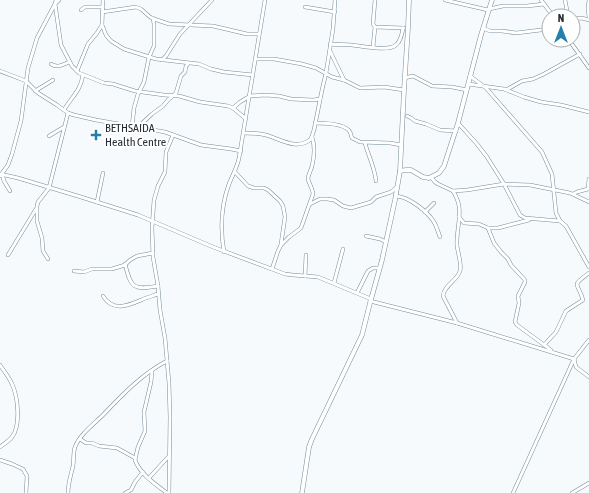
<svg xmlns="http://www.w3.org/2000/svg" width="589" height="493" viewBox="0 0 589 493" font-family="'Asap Condensed',sans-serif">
<rect width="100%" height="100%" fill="#f6fafd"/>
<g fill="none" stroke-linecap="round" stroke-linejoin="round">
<g stroke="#778b98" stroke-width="4">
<g id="minor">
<path d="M56 0 55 4 61 45 72 66 79 73 104 83 113 84 119 86 135 91 164 95 179 96 200 102 228 106 233 108 246 119"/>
<path d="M103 0 102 25 106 35 111 41 124 49 156 59 199 64 211 69 224 72 253 75"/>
<path d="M375 0 373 24 375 27 404 28"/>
<path d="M445 0 488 10"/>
<path d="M541 0 553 16"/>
<path d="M565 0 568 16"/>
<path d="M589 0 588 8 589 17"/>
<path d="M305 7 335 12"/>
<path d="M489 9 503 6H527L544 4"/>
<path d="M81 10 85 7H103"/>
<path d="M102 12 136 7 141 9 150 17 154 19 169 24 213 26 247 34H259"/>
<path d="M573 19 582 18 589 20"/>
<path d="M483 28 490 31H502L516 33 549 29"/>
<path d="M569 40 589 68"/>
<path d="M330 44C338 45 345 44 352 45 362 46 388 52 396 45 401 41 402 34 403 28"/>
<path d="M373 47 375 27"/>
<path d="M330 51 344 80"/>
<path d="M255 59H274L302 64 316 68 332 77 344 80 360 88 384 87 404 90"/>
<path d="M162 60 166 56 180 34 212 0"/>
<path d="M51 64C57 68 63 65 69 62"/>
<path d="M0 71 26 81 38 93 57 105 68 113 74 115 96 120 165 132 201 145 231 149 241 151"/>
<path d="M77 71 88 44 97 33 102 25"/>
<path d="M470 76 486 88 542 152 552 174 556 213 560 221 566 226 589 267"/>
<path d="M404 78 413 76 432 86 452 87 467 90"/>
<path d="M468 84 504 89 524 97 541 102 561 105 589 112"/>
<path d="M506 90 522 81 533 79 544 74 580 54"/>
<path d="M35 91 53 80"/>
<path d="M233 108 240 102 250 96 266 95 279 96 291 99 313 100 320 99"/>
<path d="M64 110C72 96 80 92 83 75"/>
<path d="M407 116 411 118 415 121 426 124 440 130 456 131"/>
<path d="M315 123C324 123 345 123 350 132 351 134 351 136 352 138L360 142 390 143 401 145"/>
<path d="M458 123 477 144 487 157 504 184 520 215 525 218 560 221"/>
<path d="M132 127 134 108 138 94 144 82 149 57 154 46V24L153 18"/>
<path d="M138 127 152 114 163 106 168 100 176 93 181 76 185 72 186 66 188 64"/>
<path d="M244 133C251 133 259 133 266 135 280 139 297 151 311 139L314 130 322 90 326 73 333 29 335 0"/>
<path d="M49 136 64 127"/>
<path d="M365 143C368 155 375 168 376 181"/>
<path d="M235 172 248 186 254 188H264L268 190 280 201 283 206 285 217 281 244"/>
<path d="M0 174 18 178 81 197 138 215 213 247 285 274 293 275 318 277 371 299"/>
<path d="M2 174 4 181 10 191"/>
<path d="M0 176 8 165 12 154 21 121 28 68 37 38 55 4 59 0"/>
<path d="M431 177 435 182 438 184 453 191 467 190 504 184 530 185 570 193 589 202"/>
<path d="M453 191C456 196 458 200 459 206 461 219 456 233 457 246 458 253 462 265 460 271 457 281 444 285 443 296L457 323"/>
<path d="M573 194 577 192 588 189 589 179"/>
<path d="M396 196C409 197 427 211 434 222 437 227 438 232 440 237"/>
<path d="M97 202 103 173"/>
<path d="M310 204 320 199H327L334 200 343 206 351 208 371 202 376 197 391 192 397 187"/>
<path d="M425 212 434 203"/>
<path d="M459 217 464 223 479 224 488 228H498L529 220"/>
<path d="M488 228 494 243 501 252 508 259 511 265 525 280V282L518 296 519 303 515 322 517 325 551 350"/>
<path d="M366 236 380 239 386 242"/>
<path d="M224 252C220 229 221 206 229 184 232 176 237 168 239 158L265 0"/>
<path d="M8 255 36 209"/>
<path d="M48 259 43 251 42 238 37 221V206L38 202 49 188 68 113"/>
<path d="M125 264C131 289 134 290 158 286"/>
<path d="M272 269 278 251 281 245 289 237 301 228 313 194C313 189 309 184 308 179 308 174 311 171 312 166 314 158 315 146 312 137"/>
<path d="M74 271 84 272 92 269H112L125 265 130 260 137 256 153 253"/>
<path d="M305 276 306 255"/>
<path d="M334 283 343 249"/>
<path d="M357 293 368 271 373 268H379"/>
<path d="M103 296C114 314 131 304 146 298 150 297 154 295 158 294"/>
<path d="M370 301 457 323 574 359"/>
<path d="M544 345 556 332 566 311 583 300C578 282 570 287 589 273"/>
<path d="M574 359 576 367 589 377"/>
<path d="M0 365C4 371 9 377 12 384 18 397 21 425 12 437 9 441 4 444 0 447"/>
<path d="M152 371 151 382 144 412 145 431 138 447 135 460C140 474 155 484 167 493"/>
<path d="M80 439 86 443H92L99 446 117 448 135 458"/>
<path d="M0 460 12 464 23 469 27 476 26 493"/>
<path d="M149 478 169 456"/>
<path d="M68 493C68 483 71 475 73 466 74 460 73 453 75 447 80 434 94 424 103 415 122 395 143 373 167 361"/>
<path d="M125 493 131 490 135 482 143 472"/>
<path d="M169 493 170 417 169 383 165 338 160 310 158 286 153 257 152 228 154 200 158 186 165 172 166 152 173 135"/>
<path d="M513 493 574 359 589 340"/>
<path d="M572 493 589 483"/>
</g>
</g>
<g stroke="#778b98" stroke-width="5">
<g id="tertiary">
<path d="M400 171 406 170H411L423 177 429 178 439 173 444 166 458 123 481 35 492 0"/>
<path d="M302 493 309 447 312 439 362 335 370 303 382 260 395 200 400 171 404 90 408 28 409 0"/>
</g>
</g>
<use href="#minor" stroke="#fff" stroke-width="3"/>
<use href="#tertiary" stroke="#fff" stroke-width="4"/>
</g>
<path fill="#257fad" stroke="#fff" stroke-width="1.5" d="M94 129h4v4h4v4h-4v4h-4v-4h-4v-4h4z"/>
<g text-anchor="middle" stroke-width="4" stroke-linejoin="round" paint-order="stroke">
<g font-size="12" fill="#262e34" stroke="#fff" text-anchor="start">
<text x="105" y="132">BETHSAIDA<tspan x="105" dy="14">Health Centre</tspan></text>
</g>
</g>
<g transform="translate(561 28)"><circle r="19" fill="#ffffff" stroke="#a8abae"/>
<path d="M0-3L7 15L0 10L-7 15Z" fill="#257fad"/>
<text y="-6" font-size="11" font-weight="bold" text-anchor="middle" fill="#262e34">N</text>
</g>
</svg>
